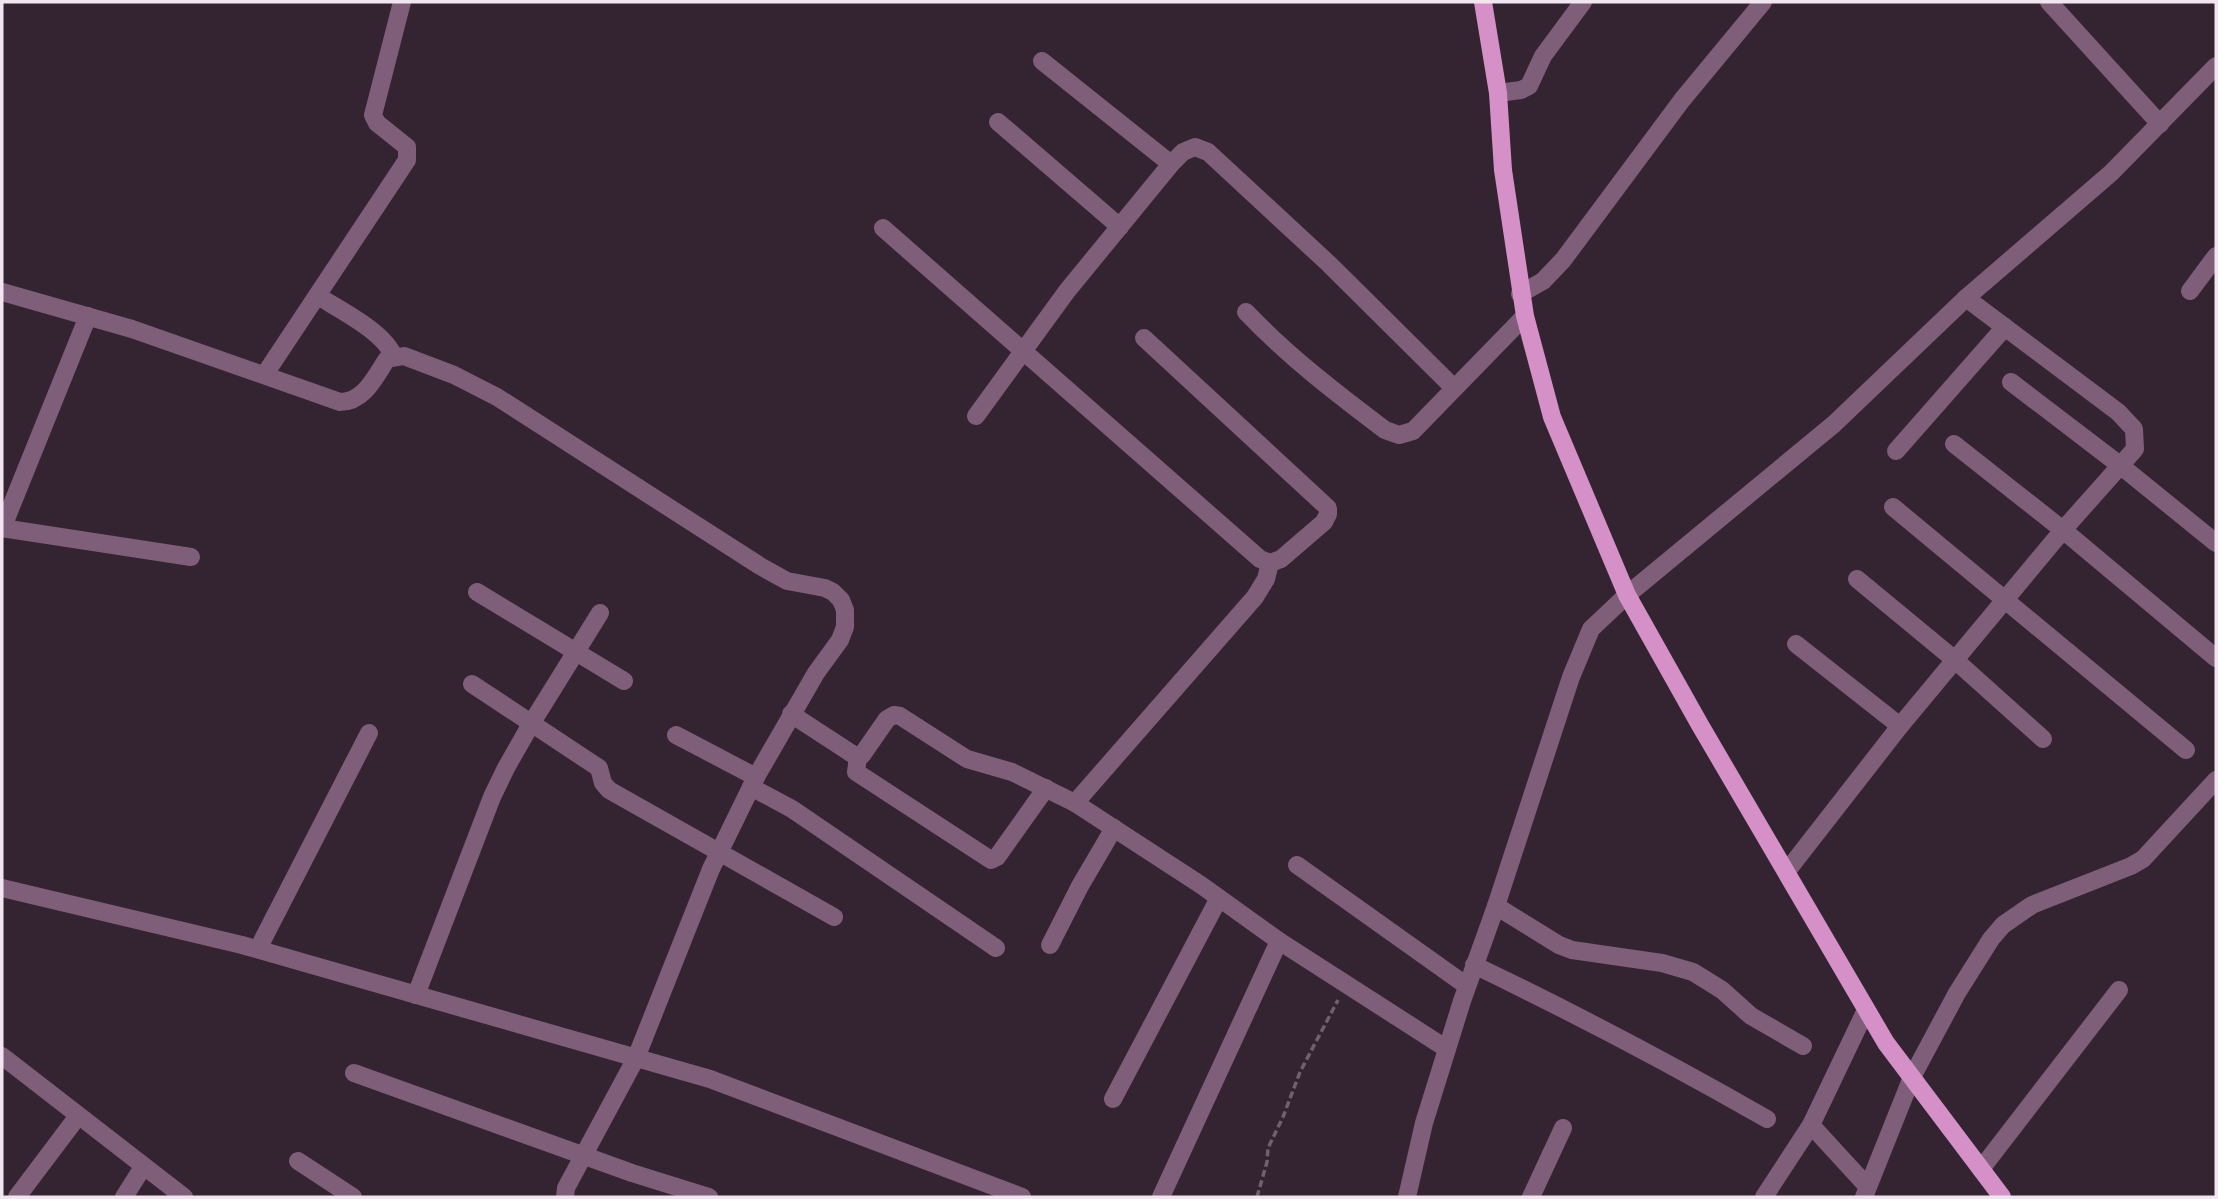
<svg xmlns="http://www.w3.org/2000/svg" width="2218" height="1199" viewBox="0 0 2218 1199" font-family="'Work Sans',sans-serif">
<rect width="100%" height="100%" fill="#342331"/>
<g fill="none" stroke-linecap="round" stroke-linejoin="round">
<path stroke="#6f606d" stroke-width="3.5" stroke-dasharray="7 3.5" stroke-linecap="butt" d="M1257 1197 1267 1162 1268 1148 1283 1117 1300 1072 1338 1000"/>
<g stroke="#7f5e79" stroke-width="18">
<path d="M2049 2 2160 124"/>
<path d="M1042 61 1171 164"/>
<path d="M1498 93 1521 90 1529 86 1543 56 1583 2"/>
<path d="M998 122 1120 227"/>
<path d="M883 228 1260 559 1270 563 1281 559 1324 522 1328 514V508L1144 338"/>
<path d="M2190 291 2216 256"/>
<path d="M2 292 132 329 340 402C364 402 375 377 387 359L404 356 454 375 497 397 760 566 787 581 825 588 833 592 841 600 845 610V627L840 640 816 673 756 777 711 869 636 1058 566 1188 565 1197"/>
<path d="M1520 294 1543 281 1563 260 1682 100 1763 2"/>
<path d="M318 296C340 310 385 332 394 357"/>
<path d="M1246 312C1289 357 1336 393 1385 430L1399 435 1413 431 1525 316"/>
<path d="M265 374 407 160V147L377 123 373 115 402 2"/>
<path d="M2011 382 2121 466 2216 543"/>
<path d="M976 416 1067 291 1171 164 1183 152 1195 147 1208 152 1329 264 1454 388"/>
<path d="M1954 444 2063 530 2216 658"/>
<path d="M1896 451 2005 327"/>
<path d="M1893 507 2186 750"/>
<path d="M2 528 191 557"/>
<path d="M2 529 88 316"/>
<path d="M1857 579 1955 660 2043 739"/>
<path d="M477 592 624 681"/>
<path d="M1796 644 1900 726"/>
<path d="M472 684 599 768 603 783 609 790 834 917"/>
<path d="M791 714 857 757 862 755 887 719 894 715 900 716 967 759 1012 772 1075 803 1201 885 1279 941 1447 1049"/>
<path d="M676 735 756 777"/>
<path d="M858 757 856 772 991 860 997 857 1046 788"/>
<path d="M751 787 792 809 996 948"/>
<path d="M1075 803 1255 597 1266 579 1270 563"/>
<path d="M1297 865 1467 986"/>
<path d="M1787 871 1900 726 2063 530 2135 449 2134 429 2118 412 1966 298"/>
<path d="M2 888 242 945 710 1079 1022 1197"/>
<path d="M1496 906 1559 945 1572 950 1662 963 1693 972 1722 990 1751 1016 1803 1046"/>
<path d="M1050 945 1080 886 1114 828"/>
<path d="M258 949 369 733"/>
<path d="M1474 965C1574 1013 1671 1064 1767 1119"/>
<path d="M416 995 492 797 506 768 531 724 600 613"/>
<path d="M2 1056 184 1197"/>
<path d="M354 1073 632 1173 709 1197"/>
<path d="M1113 1099 1219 898"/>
<path d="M1811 1125 1867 1186"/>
<path d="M298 1161 353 1197"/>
<path d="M1981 1169 2119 990"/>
<path d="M17 1197 78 1116"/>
<path d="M124 1197 143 1167"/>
<path d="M1161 1197 1279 941"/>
<path d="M1407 1197 1424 1123 1462 1001 1496 906 1571 677 1591 629 1627 595 1834 424 1966 298 2111 173 2216 66"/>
<path d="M1531 1197 1563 1128"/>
<path d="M1764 1197 1811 1125 1866 1010"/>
<path d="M1864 1197 1912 1077 1957 993 1991 939 2003 925 2032 905 2131 866 2143 859 2216 780"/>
</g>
<path stroke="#d590c8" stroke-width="18" d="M1483 2 1498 93 1503 170 1525 316 1552 417 1627 595 1700 725 1886 1043 2002 1197"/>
</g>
<rect width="2218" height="1199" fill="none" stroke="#f1e6ef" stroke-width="7"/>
</svg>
